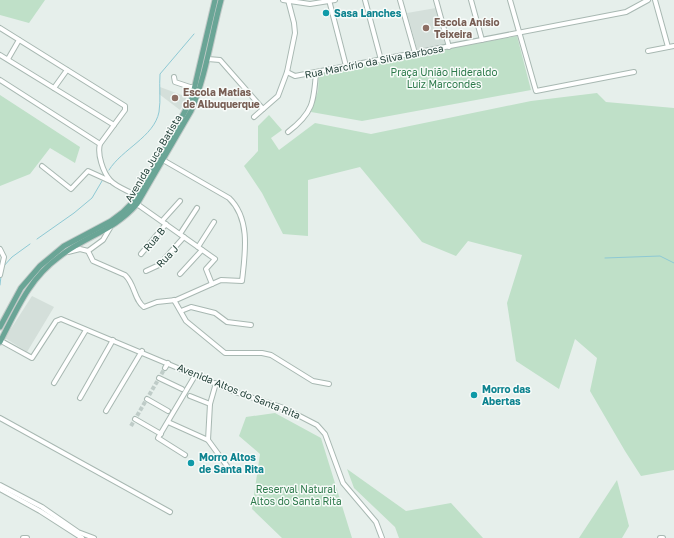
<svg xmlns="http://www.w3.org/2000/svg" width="674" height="538" viewBox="0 0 674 538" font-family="'Golos Text',sans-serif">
<rect width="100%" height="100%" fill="#e6efeb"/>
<g fill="#d4dfda">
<path d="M436 8 445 44 417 49 407 13Z"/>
<path d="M160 87 187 97 180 110 159 94Z"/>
<path d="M32 296 54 307 27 352 5 338Z"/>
</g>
<g fill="#bfe0c8">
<path d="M0 0H45L29 23 0 15Z"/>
<path d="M517 36 531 90 362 121 311 112 318 91 319 73Z"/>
<path d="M597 93 606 102 674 108V470L641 476 625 451 590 391 597 358 575 339 559 389 516 361 507 303 522 255 468 241 456 256 422 242 360 167 308 180V236L283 234 262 193 244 166 258 151V126L269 115 282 130 271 138 279 150 315 123 371 134 531 101Z"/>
<path d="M0 95 80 147 75 163 50 148 30 174 0 186Z"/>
<path d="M275 413 321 438 352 538H282L252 509 260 454 239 436 246 417Z"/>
<path d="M347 469 406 511 451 503 483 538H399L395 527 354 488Z"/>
<path d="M617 480 629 526 622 538H579Z"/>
</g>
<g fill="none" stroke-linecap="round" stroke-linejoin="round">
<g stroke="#8ec9d4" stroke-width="1">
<path d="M109 170C122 149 154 137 159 112 161 100 159 86 160 74L194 34"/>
<path d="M37 239 74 213 92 198 102 181"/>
<path d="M605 258 660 256 674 263"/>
<path d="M3 267 12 257 30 244"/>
<path d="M0 285 1 276"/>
</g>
<path stroke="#bfccc8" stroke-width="4" stroke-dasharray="4 2" stroke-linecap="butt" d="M131 426 165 368"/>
<g stroke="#a8b8b2" stroke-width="6">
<g id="minor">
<path d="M283 0 310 4 335 0"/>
<path d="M329 0 346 66"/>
<path d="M365 0 381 60"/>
<path d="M400 0 415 53"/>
<path d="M436 0 449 47"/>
<path d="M471 0 482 40"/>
<path d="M510 0 536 91 634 72"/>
<path d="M655 0 668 47"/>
<path d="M0 28 125 106V110L100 144C97 154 103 172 110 180 116 187 129 191 137 196"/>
<path d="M648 51 674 46"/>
<path d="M0 55 114 125"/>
<path d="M8 59 19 40"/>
<path d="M208 59 220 60 263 109"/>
<path d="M287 72 295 76 626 12 648 0"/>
<path d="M174 77 175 82 190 87H196"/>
<path d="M0 80 100 144"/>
<path d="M54 88 67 70"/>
<path d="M254 117 278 96 287 72 295 33 294 23 288 0"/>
<path d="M288 132C313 113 314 102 316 72"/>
<path d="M42 166 71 189 88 171 110 181"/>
<path d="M137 204 215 259 206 269 212 284"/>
<path d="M162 221 180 201"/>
<path d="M180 234 197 208"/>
<path d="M198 247 214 222"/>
<path d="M0 249 4 257 0 275"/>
<path d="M88 251 93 261 125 275C135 284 134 300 144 307L157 302 176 300 221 280 242 281C245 254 251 219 229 198L163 160"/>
<path d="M68 252 80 249 88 251 103 240 110 228"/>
<path d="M141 254 166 224"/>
<path d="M146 271 159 265 184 237"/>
<path d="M180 274 202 250"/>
<path d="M174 300 186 321 225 353H262L271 355 313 381 329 384"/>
<path d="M181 311 191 307 215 313 227 322 251 325"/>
<path d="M1 341 32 358 56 321 61 319 235 392 284 408 317 425 325 434 343 483 376 522 382 538"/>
<path d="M165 368 168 363"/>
<path d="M159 378 182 389"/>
<path d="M54 383 86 330"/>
<path d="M216 383 210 404 208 440 227 466"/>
<path d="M190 396 210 404"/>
<path d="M80 398 113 340"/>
<path d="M147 399 168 411"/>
<path d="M106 411 142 351"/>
<path d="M0 418 170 512"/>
<path d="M135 419 161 434"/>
<path d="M168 422 208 440"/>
<path d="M185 455 158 438 196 374"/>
<path d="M0 485 42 507 78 532 94 538"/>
<path d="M0 489 40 511 82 538"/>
<path d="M23 538H27"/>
<path d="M660 538H663"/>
</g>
</g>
<g stroke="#c2cac8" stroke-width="7">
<g id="major">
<path d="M0 327 21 288 40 266 64 246 111 221 123 212 134 201 160 158 192 98 215 0"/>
<path d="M0 342C17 309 29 279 59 257 85 236 114 231 137 204L191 111C206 76 211 37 221 0"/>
</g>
</g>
<use href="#minor" stroke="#fff" stroke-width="4"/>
<use href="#major" stroke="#6aa596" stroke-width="5"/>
</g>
<g fill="#0f9aa8" stroke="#f7fbf9" stroke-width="1.5">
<circle cx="326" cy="13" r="4"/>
<circle cx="474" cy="395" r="4"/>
<circle cx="191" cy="463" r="4"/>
</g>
<g fill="#8d6e63" stroke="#f7fbf9" stroke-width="1.5">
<circle cx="426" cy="28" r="4"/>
<circle cx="175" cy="98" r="4"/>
</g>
<g text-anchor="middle" stroke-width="3" stroke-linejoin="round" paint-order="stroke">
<g font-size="10" font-weight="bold" fill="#0d838f" stroke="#f7fbf9" text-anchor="start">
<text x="334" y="17">Sasa Lanches</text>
<text x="482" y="393">Morro das<tspan x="482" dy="12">Abertas</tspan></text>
<text x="199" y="461">Morro Altos<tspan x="199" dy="12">de Santa Rita</tspan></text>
</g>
<g font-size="10" font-weight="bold" fill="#785e54" stroke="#f7fbf9" text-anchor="start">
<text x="434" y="26">Escola Anísio<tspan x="434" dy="12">Teixeira</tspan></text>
<text x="183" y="96">Escola Matias<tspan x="183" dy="12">de Albuquerque</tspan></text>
</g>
<g font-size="10" fill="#24423a" stroke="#f7fbf9">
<text transform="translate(374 61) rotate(-11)" y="4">Rua Marcírio da Silva Barbosa</text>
<text transform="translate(153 158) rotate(-59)" y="4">Avenida Juca Batista</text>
<text transform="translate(154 239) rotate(-50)" y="4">Rua B</text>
<text transform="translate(167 256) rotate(-46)" y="4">Rua J</text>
<text transform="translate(239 391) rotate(22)" y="4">Avenida Altos do Santa Rita</text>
</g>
<g font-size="10" fill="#2d7a4b" stroke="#f7fbf9">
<text x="444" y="76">Praça União Hideraldo<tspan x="444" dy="12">Luiz Marcondes</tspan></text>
<text x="296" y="493">Reserval Natural<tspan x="296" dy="12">Altos do Santa Rita</tspan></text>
</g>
</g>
</svg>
